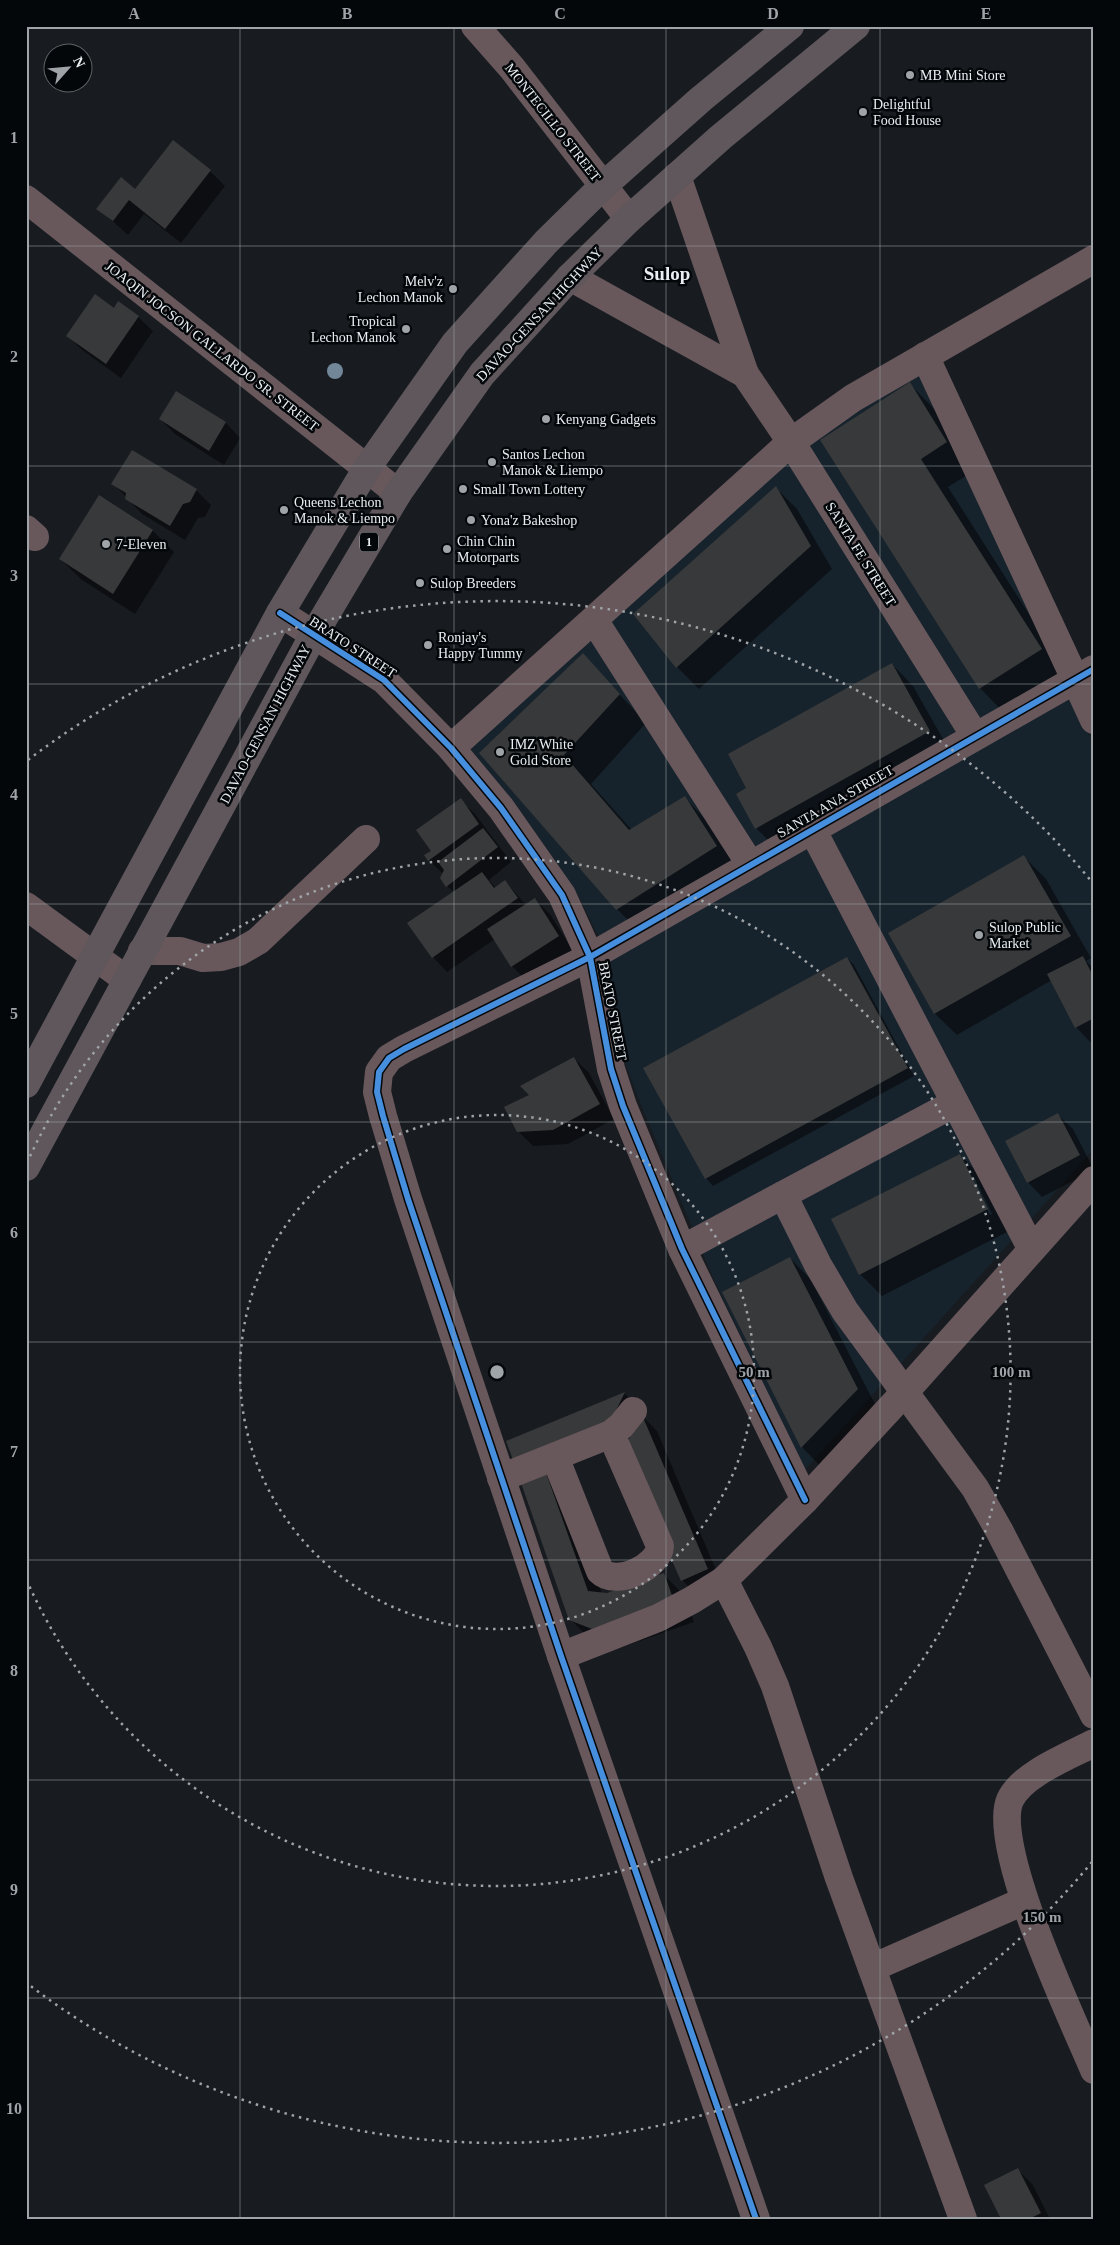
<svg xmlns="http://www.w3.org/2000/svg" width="1120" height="2245" viewBox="0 0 1120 2245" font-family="'Times New Roman',serif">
<rect width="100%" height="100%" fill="#181c20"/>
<path fill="#17232c" d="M919 372 1094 745V1149L805 1470 714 1280 638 1097 626 1065 604 948 576 891 545 846 514 803 469 751 770 469 808 441Z"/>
<g fill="#0007" fill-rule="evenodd">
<path d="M210 171 225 186 181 243 144 214 128 235 98 208 136 190Z"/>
<path d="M114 309 138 317 153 331 121 378 82 350 68 336Z"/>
<path d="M910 384 937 412 974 471 948 487 1069 677 1007 716 980 688 822 440Z"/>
<path d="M176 392 226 423 240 438 224 465 175 434 160 419Z"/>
<path d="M113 483 196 490 211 505 205 517 198 518 185 540 142 514Z"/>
<path d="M776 488 797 509 832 569 699 689 677 667 635 614Z"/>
<path d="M99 497 153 531 174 552 135 614 82 580 60 559Z"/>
<path d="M583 655 646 723 591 784 632 830 685 798 712 826 744 875 645 937 617 909 481 753Z"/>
<path d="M892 664 913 686 951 753 778 850 756 828 738 794 748 788Z"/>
<path d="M460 800 475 814 511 862 489 880 496 888 505 881 526 905 535 900 550 914 573 951 527 981 512 966 495 939 447 972 433 957 454 892 447 886 443 874 429 860Z"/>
<path d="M1024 857 1046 879 1091 958 1086 961 1094 969V1040L1090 1042 1076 1027 1052 980 957 1035 935 1014 890 934Z"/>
<path d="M847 958 854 965 914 1076 713 1186 706 1178Z"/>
<path d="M574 1058 589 1073 614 1119 568 1144 533 1146 518 1131 531 1095Z"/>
<path d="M1058 1115 1073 1129 1094 1170 1042 1197 1028 1182Z"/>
<path d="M960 1155 982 1177 1009 1231 882 1296 860 1274ZM972 1179H975L992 1214 990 1215Z"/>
<path d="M790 1258 811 1280 879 1412 823 1469 802 1447 724 1293Z"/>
<path d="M625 1394 639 1408 546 1473 567 1493 602 1594 607 1595 664 1575 685 1596 694 1622 614 1650 592 1641 570 1619 508 1441Z"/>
<path d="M643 1417 657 1431 722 1584 697 1595 682 1580Z"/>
<path d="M1018 2170 1033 2185 1050 2219H1002Z"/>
</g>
<g fill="#38393a">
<path d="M173 140 211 170 165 229 129 200 113 221 96 209 121 177 135 189Z"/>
<path d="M95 294 114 308 118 301 139 316 106 364 66 336Z"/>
<path d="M910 382 947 442 921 459 1042 649 979 689 820 440Z"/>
<path d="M176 391 226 422 209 451 159 419Z"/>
<path d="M132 450 197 489 190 502 183 504 170 526 125 499 126 493 111 484Z"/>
<path d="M776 486 811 546 676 668 633 614Z"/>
<path d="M99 495 153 530 113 594 59 559Z"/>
<path d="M583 653 620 694 564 755 629 830 685 796 717 846 616 910 479 753Z"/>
<path d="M892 663 930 731 755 829 736 794 746 788 728 754Z"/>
<path d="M461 798 479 824 428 861 424 855 431 851 416 830Z"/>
<path d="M483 828 498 847 446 887 440 878 444 870 438 862Z"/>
<path d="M1024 855 1071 936 934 1014 888 933Z"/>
<path d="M482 872 494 888 505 880 518 898 432 958 407 923Z"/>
<path d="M535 898 559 936 511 967 487 929Z"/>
<path d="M1083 956 1094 978V1018L1075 1028 1047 974Z"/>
<path d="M847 957 908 1068 705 1179 643 1068Z"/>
<path d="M574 1057 600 1104 553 1130 517 1132 504 1107 529 1095 520 1086Z"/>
<path d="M1058 1113 1080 1155 1027 1183 1005 1141Z"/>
<path d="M960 1154 988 1209 859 1275 831 1219Z"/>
<path d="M790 1257 858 1389 801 1448 722 1292Z"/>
<path d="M625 1392 608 1427 515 1465 506 1441Z"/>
<path d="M642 1415 708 1569 681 1581 623 1450Z"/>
<path d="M545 1470 588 1591 607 1593 664 1573 674 1601 592 1629 569 1620 520 1480Z"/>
<path d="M1018 2168 1041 2213 1029 2219H1001L984 2185Z"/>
</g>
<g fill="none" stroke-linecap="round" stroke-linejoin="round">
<g stroke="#68585c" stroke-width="28">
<path d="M475 26 512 68 629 219"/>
<path d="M677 176 745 374 791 442 975 736"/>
<path d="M26 199 398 493"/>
<path d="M570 277 745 374"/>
<path d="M925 356 1094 720"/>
<path d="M26 529 35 537"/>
<path d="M280 613 384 680 451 748 501 808 562 895 590 957 611 1069 623 1106 682 1249 805 1500"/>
<path d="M594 620 750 864"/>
<path d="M451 748 791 442 853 398 1094 259"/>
<path d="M812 829 1031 1248"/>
<path d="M26 906 127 980"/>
<path d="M142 951H180L203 958 221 957 239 952 258 941 366 839"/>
<path d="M783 1195 818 1265 845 1311 975 1488 1000 1532 1094 1715"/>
<path d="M682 1249 955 1103"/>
<path d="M555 1457 600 1571C616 1587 659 1567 660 1546L611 1434"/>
<path d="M501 1478 611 1434 621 1426 633 1411"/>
<path d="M724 1580 758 1647 775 1686 839 1878 963 2219"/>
<path d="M561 1656 658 1618 692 1600 724 1580 805 1500 904 1393 1094 1180"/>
<path d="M1094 1743C1069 1756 1022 1774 1010 1800 990 1846 1073 2020 1094 2070"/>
<path d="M872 1968 1024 1901"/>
<path d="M756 2219 561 1656 408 1199 383 1116 377 1092 379 1072 389 1058 404 1049 590 957 1094 669"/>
</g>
<g stroke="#5f575b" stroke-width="28">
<path d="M26 1084 280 613 367 468 455 343 546 242 603 186 701 99 790 26"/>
<path d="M26 1167 313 636 398 493 482 374 570 277 629 219 721 137 856 26"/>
</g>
<g stroke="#040709" stroke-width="9">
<g id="cycleway">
<path d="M280 613 384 680 451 748 501 808 562 895 590 957 611 1069 623 1106 682 1249 805 1500"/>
<path d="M756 2219 561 1656 408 1199 383 1116 377 1092 379 1072 389 1058 404 1049 590 957 1094 669"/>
</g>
</g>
<use href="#cycleway" stroke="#468fdf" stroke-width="6"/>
</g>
<circle fill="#728899" cx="335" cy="371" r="8"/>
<path fill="none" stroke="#9fa4a8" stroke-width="1" stroke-opacity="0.55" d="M240 26V2219M454 26V2219M666 26V2219M880 26V2219M26 246H1094M26 466H1094M26 684H1094M26 904H1094M26 1122H1094M26 1342H1094M26 1560H1094M26 1780H1094M26 1998H1094"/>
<g fill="none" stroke="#9fa4a8" stroke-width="2.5" stroke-dasharray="2.5 5">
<circle cx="497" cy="1372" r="257"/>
<path d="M27 1163A514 514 0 1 1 27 1581"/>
<path d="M1092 1862A771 771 0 0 1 28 1984M28 760A771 771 0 0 1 1092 882"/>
</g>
<g fill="#9fa4a8" stroke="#040709" stroke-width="2">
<circle cx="910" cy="75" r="5"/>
<circle cx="863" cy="112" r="5"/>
<circle cx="453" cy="289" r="5"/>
<circle cx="406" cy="329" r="5"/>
<circle cx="546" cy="419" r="5"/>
<circle cx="492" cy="462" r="5"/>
<circle cx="463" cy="489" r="5"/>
<circle cx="284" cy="510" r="5"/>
<circle cx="471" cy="520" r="5"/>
<circle cx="106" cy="544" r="5"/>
<circle cx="447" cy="549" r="5"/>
<circle cx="420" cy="583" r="5"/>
<circle cx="428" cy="645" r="5"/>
<circle cx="500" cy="752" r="5"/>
<circle cx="979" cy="935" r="5"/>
</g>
<g text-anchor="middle" stroke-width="5" stroke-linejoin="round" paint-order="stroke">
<rect fill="#040709" stroke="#a4a9ac" stroke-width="1" x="360" y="532.5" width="18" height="19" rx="4"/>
<g font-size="12" font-weight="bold" fill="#e8eef2">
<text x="369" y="546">1</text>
</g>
<g font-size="14" fill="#e8eef2" stroke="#040709" text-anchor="start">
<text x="920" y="80">MB Mini Store</text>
<text x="873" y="109">Delightful<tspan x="873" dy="16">Food House</tspan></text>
<text x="443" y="286" text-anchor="end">Melv'z<tspan x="443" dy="16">Lechon Manok</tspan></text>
<text x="396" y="326" text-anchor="end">Tropical<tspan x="396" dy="16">Lechon Manok</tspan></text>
<text x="556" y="424">Kenyang Gadgets</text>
<text x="502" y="459">Santos Lechon<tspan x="502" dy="16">Manok &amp; Liempo</tspan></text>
<text x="473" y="494">Small Town Lottery</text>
<text x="294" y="507">Queens Lechon<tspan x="294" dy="16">Manok &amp; Liempo</tspan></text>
<text x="481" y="525">Yona'z Bakeshop</text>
<text x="457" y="546">Chin Chin<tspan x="457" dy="16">Motorparts</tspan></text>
<text x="116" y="549">7-Eleven</text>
<text x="430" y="588">Sulop Breeders</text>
<text x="438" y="642">Ronjay's<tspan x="438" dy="16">Happy Tummy</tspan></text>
<text x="510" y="749">IMZ White<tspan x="510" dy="16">Gold Store</tspan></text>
<text x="989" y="932">Sulop Public<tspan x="989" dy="16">Market</tspan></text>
</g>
<g font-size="14" fill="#e8eef2" stroke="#040709">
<text transform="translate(553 122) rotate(52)" y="5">MONTECILLO STREET</text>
<text transform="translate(539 314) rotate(-47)" y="5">DAVAO-GENSAN HIGHWAY</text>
<text transform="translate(212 346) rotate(38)" y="5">JOAQIN JOCSON GALLARDO SR. STREET</text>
<text transform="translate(861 554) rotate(58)" y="5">SANTA FE STREET</text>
<text transform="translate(353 647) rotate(33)" y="5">BRATO STREET</text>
<text transform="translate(265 724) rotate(-62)" y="5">DAVAO-GENSAN HIGHWAY</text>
<text transform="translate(835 801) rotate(-30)" y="5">SANTA ANA STREET</text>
<text transform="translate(613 1011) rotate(79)" y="5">BRATO STREET</text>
</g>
<g font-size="19" font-weight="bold" fill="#e8eef2" stroke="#040709">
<text x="667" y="280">Sulop</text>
</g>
</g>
<circle cx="497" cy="1372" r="8" fill="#9fa4a8" stroke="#040709" stroke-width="2.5"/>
<g font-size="15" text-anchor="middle" font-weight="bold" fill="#9fa4a8" stroke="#040709" stroke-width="5" stroke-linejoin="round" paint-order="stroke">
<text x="754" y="1377">50 m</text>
<text x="1011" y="1377">100 m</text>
<text x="1042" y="1922">150 m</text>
</g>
<rect width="1120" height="2245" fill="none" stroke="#040709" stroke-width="55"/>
<g transform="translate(68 68) rotate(63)"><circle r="24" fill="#040709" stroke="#5f6366"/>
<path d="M0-4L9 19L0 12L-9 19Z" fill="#9fa4a8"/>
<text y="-8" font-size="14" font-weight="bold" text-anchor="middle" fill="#e8eef2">N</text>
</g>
<rect x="28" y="28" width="1064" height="2190" fill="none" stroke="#9fa4a8" stroke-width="2"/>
<g font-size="16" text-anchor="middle" font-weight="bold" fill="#9fa4a8">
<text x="134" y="19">A</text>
<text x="347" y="19">B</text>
<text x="560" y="19">C</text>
<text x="773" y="19">D</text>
<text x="986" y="19">E</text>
<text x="14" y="143">1</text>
<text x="14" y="362">2</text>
<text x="14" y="581">3</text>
<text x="14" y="800">4</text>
<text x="14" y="1019">5</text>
<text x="14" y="1238">6</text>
<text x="14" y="1457">7</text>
<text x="14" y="1676">8</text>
<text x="14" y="1895">9</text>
<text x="14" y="2114">10</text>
</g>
</svg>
